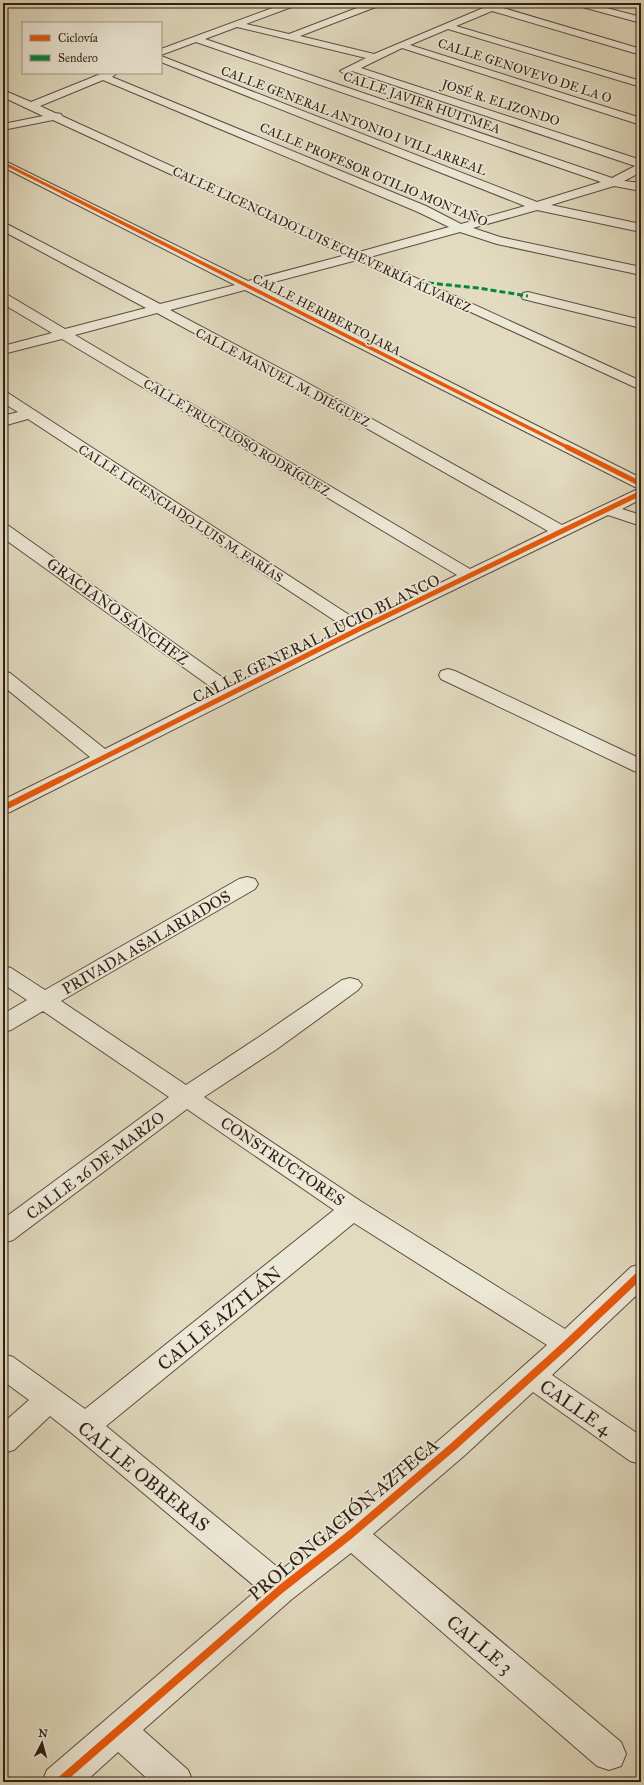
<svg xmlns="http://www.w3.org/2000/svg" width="644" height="1785" viewBox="0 0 644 1785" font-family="'IM FELL Great Primer',serif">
<rect width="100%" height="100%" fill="#e2dbc0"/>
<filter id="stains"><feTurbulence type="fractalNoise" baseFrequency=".005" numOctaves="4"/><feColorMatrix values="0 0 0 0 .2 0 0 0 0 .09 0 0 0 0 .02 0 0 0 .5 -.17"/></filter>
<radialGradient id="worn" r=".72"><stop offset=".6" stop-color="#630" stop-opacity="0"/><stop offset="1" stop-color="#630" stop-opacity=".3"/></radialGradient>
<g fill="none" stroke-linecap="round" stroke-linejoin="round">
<g stroke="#5c4e41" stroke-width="2">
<g id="minor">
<path d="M3 3H9L3 7Z"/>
<path d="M286 3H299L297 5 246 24 289 34 370 3H383L381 5 300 36 374 54 495 3H508L500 7 641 49V55L492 11 456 26 641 81V87L448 29 410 45 641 118V125L402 48 361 68 641 160V172L624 181 641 183V191L614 186 551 205 641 224V232L537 210 473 228 500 237 641 267V275L497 244 460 232 370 257 641 381V390L357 260 259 286 641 478V499L622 509 641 515V526L608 515 365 633 10 812 3 814V800L90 757 3 686V671L10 673 105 749 218 692 3 538V525L9 526 233 685 346 628 28 419 3 426V416L18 412 3 403V392L8 393 360 622 457 575 62 339 3 354V346L52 333 3 304V294L8 295 65 329 146 308 3 231V222L160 304 235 285 3 167V160L248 281 346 255 53 120 3 130V124L43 116 3 97V90L31 102 103 73H117L112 77 426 206 461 224 525 206 161 62V56L537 202 601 182 196 42 161 55V49ZM237 27 366 58 340 71 345 74 352 71 635 166 612 178 205 39ZM103 80 418 212 449 227 359 252 62 116 61 114 55 113 40 106ZM245 290 635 487 640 488 562 525 304 381 170 310ZM157 313 294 387 548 531 470 569 75 335Z"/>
<path d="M573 3H588L641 17V23L575 5Z"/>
<path d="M528 292 641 320V328L523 299 521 296 523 293Z"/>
<path d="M448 669 455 671 641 759V773L634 771 441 679 439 675 441 671Z"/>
<path d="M247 877 255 879 258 884 255 889 61 1001 186 1085 259 1037 342 980 350 978 358 980 362 985 358 990 277 1049 204 1097 362 1202 565 1329 631 1267 641 1264V1291L552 1375 641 1436V1464L630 1461 533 1392 465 1455 373 1534 621 1742 626 1754 621 1766 609 1770 597 1766 351 1553 292 1599 143 1730 188 1770 193 1782H151L118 1752 85 1782H42L47 1770 258 1589 74 1435 50 1416 14 1450 3 1453V1423L29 1400 3 1381V1354L13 1357 85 1409 334 1210 187 1109 13 1240 3 1243V1219L169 1097 43 1011 11 1030 3 1032V1014L27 1000 3 984V966L11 968 45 990 239 879ZM354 1223 547 1345C460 1423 373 1499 281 1570L106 1426Z"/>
</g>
</g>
<use href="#minor" fill="#ece8d6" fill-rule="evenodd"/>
<path stroke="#00873e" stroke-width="3" stroke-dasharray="6 3" stroke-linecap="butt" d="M419 282 478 288 528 296"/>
<g stroke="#ece8d6" stroke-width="4">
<path id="cycleway-far4" d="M3 163 65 194"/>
</g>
<g stroke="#ece8d6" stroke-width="5">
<path id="cycleway-far3" d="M63 193 569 448"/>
</g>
<g stroke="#ece8d6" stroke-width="7">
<g id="cycleway-far2">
<path d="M567 447 641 484"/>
<path d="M59 780 359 629 641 493"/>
</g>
</g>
<g stroke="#ece8d6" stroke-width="9">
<path id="cycleway-far1" d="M3 808 61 779"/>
</g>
<g stroke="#ece8d6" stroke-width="11">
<path id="cycleway" d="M59 1782 281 1589 351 1534 454 1446 567 1344 641 1274"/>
</g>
<use href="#cycleway-far4" stroke="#e8590c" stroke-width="3"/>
<use href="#cycleway-far3" stroke="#e8590c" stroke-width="3.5"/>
<use href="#cycleway-far2" stroke="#e8590c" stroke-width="5"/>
<use href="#cycleway-far1" stroke="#e8590c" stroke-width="6"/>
<use href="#cycleway" stroke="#e8590c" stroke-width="8"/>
</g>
<g text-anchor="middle" stroke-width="3.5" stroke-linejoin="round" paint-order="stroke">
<g font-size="13" fill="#2f1f17" stroke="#ece8d6">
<text transform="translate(525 70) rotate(18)" y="5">CALLE GENOVEVO DE LA O</text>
<text transform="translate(422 102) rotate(19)" y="5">CALLE JAVIER HUITMEA</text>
<text transform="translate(501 102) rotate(18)" y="5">JOSÉ R. ELIZONDO</text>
<text transform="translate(354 120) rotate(21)" y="5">CALLE GENERAL ANTONIO I VILLARREAL</text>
<text transform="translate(374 174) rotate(23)" y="5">CALLE PROFESOR OTILIO MONTAÑO</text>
<text transform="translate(322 239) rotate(25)" y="5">CALLE LICENCIADO LUIS ECHEVERRÍA ÁLVAREZ</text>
<text transform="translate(327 314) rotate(27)" y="5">CALLE HERIBERTO JARA</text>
<text transform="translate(283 377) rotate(28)" y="5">CALLE MANUEL M. DIÉGUEZ</text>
<text transform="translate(237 437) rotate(31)" y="5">CALLE FRUCTUOSO RODRÍGUEZ</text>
<text transform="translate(181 513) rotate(33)" y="5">CALLE LICENCIADO LUIS M. FARÍAS</text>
</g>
<g font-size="16" fill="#2f1f17" stroke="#ece8d6">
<text transform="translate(118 611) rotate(36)" y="6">GRACIANO SÁNCHEZ</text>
<text transform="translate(316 638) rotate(-26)" y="6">CALLE GENERAL LUCIO BLANCO</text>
<text transform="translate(146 942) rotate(-30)" y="6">PRIVADA ASALARIADOS</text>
<text transform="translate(283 1161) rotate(34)" y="6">CONSTRUCTORES</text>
<text transform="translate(95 1165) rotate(-37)" y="6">CALLE 26 DE MARZO</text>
</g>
<g font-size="19" fill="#2f1f17" stroke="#ece8d6">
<text transform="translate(219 1318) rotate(-39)" y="7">CALLE AZTLÁN</text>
<text transform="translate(576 1407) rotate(35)" y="7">CALLE 4</text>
<text transform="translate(144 1476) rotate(39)" y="7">CALLE OBRERAS</text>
<text transform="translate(343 1519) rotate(-40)" y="7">PROLONGACIÓN AZTECA</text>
<text transform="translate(480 1644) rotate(40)" y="7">CALLE 3</text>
</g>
</g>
<rect width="644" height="1785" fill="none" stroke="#e2dbc0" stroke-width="16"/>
<rect x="4" y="4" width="636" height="1777" fill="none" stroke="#2f1f17" stroke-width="2"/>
<rect x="8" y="8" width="628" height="1769" fill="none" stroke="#2f1f17"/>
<rect x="22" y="22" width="140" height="52" fill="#ece8d6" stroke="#a0988a"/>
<rect x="30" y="35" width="20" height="6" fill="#e8590c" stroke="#a0988a"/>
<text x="58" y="42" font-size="12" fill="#2f1f17">Ciclovía</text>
<rect x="30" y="55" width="20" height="6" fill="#00873e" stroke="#a0988a"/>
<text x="58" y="62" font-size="12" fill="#2f1f17">Sendero</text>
<g transform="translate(42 1743) rotate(6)" stroke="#ece8d6" stroke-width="3" paint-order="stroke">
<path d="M0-3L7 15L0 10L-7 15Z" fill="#2f1f17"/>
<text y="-6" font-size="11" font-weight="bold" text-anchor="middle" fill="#2f1f17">N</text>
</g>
<rect width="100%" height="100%" filter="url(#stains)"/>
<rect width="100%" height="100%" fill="url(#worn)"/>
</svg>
